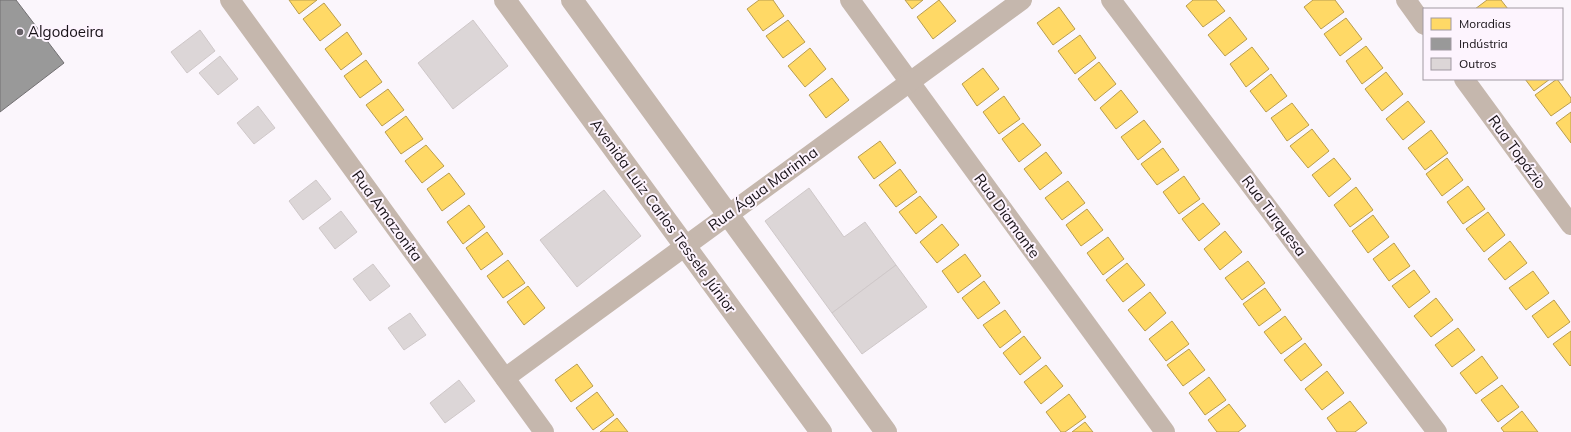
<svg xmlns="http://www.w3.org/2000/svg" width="1571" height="432" viewBox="0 0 1571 432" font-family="Mulish,sans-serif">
<rect width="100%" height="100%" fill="#fbf6fc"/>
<g fill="#ffd966" stroke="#b99d4e">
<path d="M289 0H317L299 14Z"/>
<path d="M759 0H773L784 16 763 31 747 9Z"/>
<path d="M905 0H923L912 9Z"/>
<path d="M939 0 956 21 933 39 917 17Z"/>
<path d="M1193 0H1216L1225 11 1203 27 1186 6Z"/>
<path d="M1313 0H1335L1344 12 1321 29 1304 7Z"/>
<path d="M1487 0H1501L1508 9H1475Z"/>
<path d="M324 3 341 25 320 41 303 19Z"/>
<path d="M1059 7 1075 29 1053 45 1037 23Z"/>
<path d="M1230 17 1247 39 1225 56 1208 35Z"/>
<path d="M1346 18 1362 39 1340 56 1324 34Z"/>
<path d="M788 20 805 42 783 58 766 36Z"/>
<path d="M347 32 362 54 341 70 325 49Z"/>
<path d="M1080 35 1096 58 1075 74 1058 51Z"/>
<path d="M1366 46 1383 68 1362 84 1346 61Z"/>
<path d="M1252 47 1269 69 1246 87 1230 64Z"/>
<path d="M810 48 826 69 805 87 788 66Z"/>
<path d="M366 60 382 82 360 98 344 76Z"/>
<path d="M1099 62 1116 84 1095 101 1078 79Z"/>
<path d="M983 68 999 89 977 106 962 84Z"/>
<path d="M1386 72 1403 94 1382 111 1365 89Z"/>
<path d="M1271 74 1287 96 1266 112 1250 91Z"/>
<path d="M832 78 849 100 826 118 809 95Z"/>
<path d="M1525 79H1550L1534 91Z"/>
<path d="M1557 79 1571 98V102L1551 116 1535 95Z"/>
<path d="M388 89 404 110 382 126 366 105Z"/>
<path d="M1121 90 1138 112 1116 129 1100 108Z"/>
<path d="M1004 96 1020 119 999 134 983 112Z"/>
<path d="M1408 101 1425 122 1403 140 1386 119Z"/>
<path d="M1292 103 1309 125 1287 141 1271 118Z"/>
<path d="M1571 112V143L1556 123Z"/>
<path d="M406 116 423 139 401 154 385 132Z"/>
<path d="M1144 120 1161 142 1138 160 1121 137Z"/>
<path d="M1023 123 1041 145 1019 162 1002 139Z"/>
<path d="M1312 129 1329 151 1308 168 1290 146Z"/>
<path d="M1431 130 1448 153 1425 170 1408 148Z"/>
<path d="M880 141 896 163 874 179 858 157Z"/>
<path d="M426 145 444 166 422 183 405 161Z"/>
<path d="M1163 148 1179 170 1157 185 1141 164Z"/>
<path d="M1046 152 1062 173 1040 190 1024 169Z"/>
<path d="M1334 158 1351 179 1329 197 1312 175Z"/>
<path d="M1447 158 1463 180 1442 196 1426 174Z"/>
<path d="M900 169 917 192 896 207 879 185Z"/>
<path d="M449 173 465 194 442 211 427 189Z"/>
<path d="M1184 176 1200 199 1179 214 1163 192Z"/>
<path d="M1068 181 1085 203 1062 220 1045 198Z"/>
<path d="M1468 186 1485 209 1463 224 1447 202Z"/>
<path d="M1356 187 1373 210 1350 227 1334 205Z"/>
<path d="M920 196 937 217 916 234 899 212Z"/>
<path d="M1203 203 1220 224 1199 241 1182 219Z"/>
<path d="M469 205 485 227 463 244 447 222Z"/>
<path d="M1087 209 1103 230 1081 246 1066 225Z"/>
<path d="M1488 212 1505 235 1484 252 1466 229Z"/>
<path d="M1373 215 1389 237 1368 253 1352 231Z"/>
<path d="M942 224 959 245 937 263 920 242Z"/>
<path d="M1225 231 1242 252 1220 270 1204 249Z"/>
<path d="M487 232 503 254 481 270 466 248Z"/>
<path d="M1108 237 1124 259 1103 275 1087 253Z"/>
<path d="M1510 241 1527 263 1505 280 1488 259Z"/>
<path d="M1394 243 1410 266 1389 281 1373 259Z"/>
<path d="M965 254 981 276 958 293 942 271Z"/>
<path d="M508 260 525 283 503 298 487 276Z"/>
<path d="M1248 261 1265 283 1242 300 1225 278Z"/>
<path d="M1127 263 1145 285 1123 302 1106 280Z"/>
<path d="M1414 270 1430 292 1409 308 1392 286Z"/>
<path d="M1533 271 1549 293 1526 310 1509 288Z"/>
<path d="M984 281 1000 303 978 319 962 298Z"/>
<path d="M528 286 545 308 524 325 507 302Z"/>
<path d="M1265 288 1281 310 1259 326 1243 304Z"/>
<path d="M1150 292 1166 313 1145 331 1128 310Z"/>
<path d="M1436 298 1453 320 1431 337 1414 316Z"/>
<path d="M1554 300 1570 322 1548 338 1532 316Z"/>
<path d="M1005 310 1021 332 1000 348 983 325Z"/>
<path d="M1285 316 1302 339 1281 354 1264 332Z"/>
<path d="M1172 321 1189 344 1166 361 1149 339Z"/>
<path d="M1458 328 1475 350 1452 367 1435 345Z"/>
<path d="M1571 331V365L1570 366 1553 344Z"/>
<path d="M1024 336 1041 358 1020 375 1003 353Z"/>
<path d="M1305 343 1322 365 1301 381 1284 360Z"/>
<path d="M1189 349 1205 370 1183 386 1167 365Z"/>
<path d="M1482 356 1498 378 1476 394 1460 373Z"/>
<path d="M577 364 593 386 571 402 555 380Z"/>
<path d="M1046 365 1063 386 1041 404 1024 382Z"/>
<path d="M1327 371 1344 393 1322 410 1305 389Z"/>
<path d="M1209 377 1226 400 1205 415 1189 393Z"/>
<path d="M1502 385 1519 407 1498 422 1481 400Z"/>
<path d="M597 392 614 415 593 430 576 408Z"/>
<path d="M1069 394 1086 417 1065 432H1061L1046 412Z"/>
<path d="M1350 401 1367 423 1355 432H1337L1327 418Z"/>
<path d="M1229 404 1246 426 1238 432H1217L1208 420Z"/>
<path d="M1522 411 1538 432H1504L1501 428Z"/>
<path d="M617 418 628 432H600Z"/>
<path d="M1085 422 1093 432H1072Z"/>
</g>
<path fill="#999" stroke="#727072" d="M0 0H16L64 63 0 112Z"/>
<g fill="#dcd6d7" stroke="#cfc8c9">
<path d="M473 20 508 66 453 109 418 63Z"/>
<path d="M200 30 215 51 187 73 171 52Z"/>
<path d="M220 56 238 79 218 95 199 73Z"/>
<path d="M258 106 275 128 254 144 237 123Z"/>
<path d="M316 180 331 199 303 220 289 201Z"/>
<path d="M809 188 844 237 865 222 896 265 832 313 765 221Z"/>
<path d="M604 190 641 236 577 287 540 240Z"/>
<path d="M341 211 357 232 335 249 319 228Z"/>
<path d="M373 264 390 286 370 301 353 279Z"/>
<path d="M896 265 927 307 862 354 832 313Z"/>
<path d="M410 313 426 335 404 350 388 328Z"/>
<path d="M459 380 475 401 445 423 430 403Z"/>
</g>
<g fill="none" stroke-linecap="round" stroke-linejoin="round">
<g stroke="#c5b7ad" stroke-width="20">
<path d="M230 0 544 432"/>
<path d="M850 0 1165 432"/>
<path d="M1111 0 1437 432"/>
<path d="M1406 0 1424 25"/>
<path d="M1464 79 1571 225"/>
<path d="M505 378 1022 0"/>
</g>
<g stroke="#c5b7ad" stroke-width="22">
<path d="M505 0 821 432"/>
<path d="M572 0 886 432"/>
</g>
</g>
<circle fill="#676167" stroke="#fdf4fe" stroke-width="1.5" cx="20" cy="32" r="4"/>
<g text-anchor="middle" stroke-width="4" stroke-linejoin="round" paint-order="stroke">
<g font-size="15" fill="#171117" stroke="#fdf4fe" text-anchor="start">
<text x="28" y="37">Algodoeira</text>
</g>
<g font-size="15" fill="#171117" stroke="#fdf4fe">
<text transform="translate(1517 152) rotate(54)" y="5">Rua Topázio</text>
<text transform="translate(763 189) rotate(-36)" y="5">Rua Água Marinha</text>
<text transform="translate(387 216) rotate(54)" y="5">Rua Amazonita</text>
<text transform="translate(663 216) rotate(54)" y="5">Avenida Luiz Carlos Tessele Júnior</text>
<text transform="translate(1007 216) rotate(54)" y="5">Rua Diamante</text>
<text transform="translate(1274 216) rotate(53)" y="5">Rua Turquesa</text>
</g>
</g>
<rect x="1423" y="8" width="140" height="72" fill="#fdf4fe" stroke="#a199a2"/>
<rect x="1431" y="18" width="20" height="12" fill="#ffd966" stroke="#a199a2"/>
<text x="1459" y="28" font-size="12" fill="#171117">Moradias</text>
<rect x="1431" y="38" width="20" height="12" fill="#999999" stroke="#a199a2"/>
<text x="1459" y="48" font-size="12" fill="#171117">Indústria</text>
<rect x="1431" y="58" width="20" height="12" fill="#dcd6d7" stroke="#a199a2"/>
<text x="1459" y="68" font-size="12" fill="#171117">Outros</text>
</svg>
